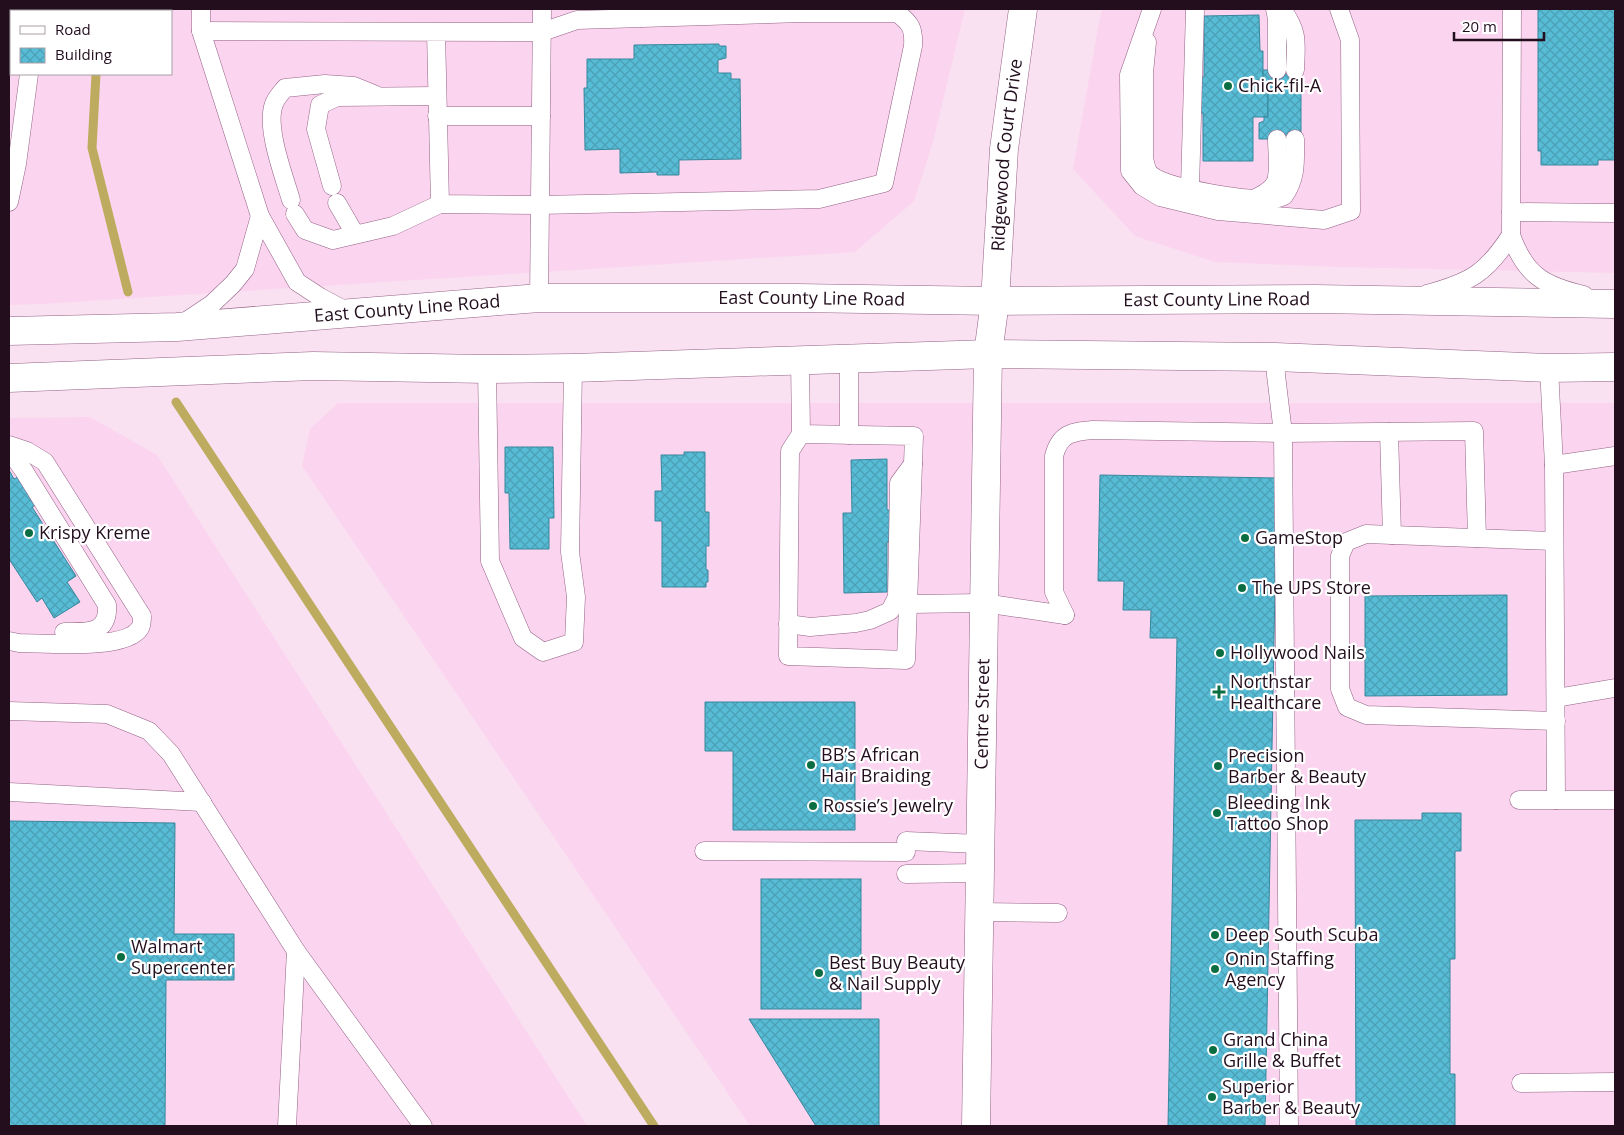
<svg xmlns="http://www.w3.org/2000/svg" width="1624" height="1135" viewBox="0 0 1624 1135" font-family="'Open Sans',sans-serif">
<defs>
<pattern id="building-cross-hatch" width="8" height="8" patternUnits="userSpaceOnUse" patternTransform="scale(1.25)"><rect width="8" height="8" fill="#57bcd5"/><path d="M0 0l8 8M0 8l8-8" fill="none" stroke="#4ba0b6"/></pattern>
</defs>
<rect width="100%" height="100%" fill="#f9e1f1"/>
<g fill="#fbd4ef" fill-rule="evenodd">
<path d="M9 9H965L933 142 914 201 855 252 40 304 9 305ZM11 11H171V74H11Z"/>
<path d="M1103 9H1615V273L1341 267 1215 262 1135 236 1073 169 1100 17Z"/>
<path d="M338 403H1615V1126H750L302 466 310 429Z"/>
<path d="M90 417 157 455 587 1126H9V418Z"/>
</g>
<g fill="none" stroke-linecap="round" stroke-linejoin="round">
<g stroke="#bdac5f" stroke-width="9">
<path d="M98 11 99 9"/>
<path d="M96 74 92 148 128 292"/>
<path d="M176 402 654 1126"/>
</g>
</g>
<g fill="url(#building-cross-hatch)" stroke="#36879c">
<path d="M1538 9H1615V160H1598V165H1541V151H1538Z"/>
<path d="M1259 15 1260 51H1263V80H1256V92H1268V117H1253V161H1203V113H1199V77H1204V16Z"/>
<path d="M719 44V46H726V58L718 60V73H731V79H740L741 159 679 160V175H657V172L620 173V149L585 150 584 88H587V59H634V45Z"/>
<path d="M1263 70H1299L1301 79V139H1259V123L1264 121V117H1268V92H1261V80H1263Z"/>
<path d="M505 447H553L554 518H549V549H510L509 493H505Z"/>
<path d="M684 452H705V512H709V546H706V570H708V582H706V587H662V521H655V491H662L661 455H684Z"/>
<path d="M887 459V510H894V542H887V592L844 593 843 513H852L851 460Z"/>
<path d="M9 470 14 479 18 477 36 505 32 507 76 576 67 582 80 602 54 618 42 598 37 602 9 559Z"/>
<path d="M1100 475 1277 478 1265 1126H1168L1177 638H1150L1151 610H1123L1124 581H1098Z"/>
<path d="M1507 595V695L1365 696V596Z"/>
<path d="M705 702H855V830H733V751H705Z"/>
<path d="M1422 813H1461V851H1455V959H1450V1074H1455V1126H1356L1355 820H1422Z"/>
<path d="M9 821 175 823 174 934H234V980H166L165 1126H9Z"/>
<rect x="761" y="879" width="100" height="130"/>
<path d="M749 1019H879V1126H816Z"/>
</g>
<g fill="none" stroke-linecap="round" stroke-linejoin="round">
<g stroke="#946186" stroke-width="19">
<g id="service">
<path d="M201 9V31L260 216"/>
<path d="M1152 9 1129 75 1130 171 1142 186 1160 197 1218 211 1324 220 1351 211 1350 40 1339 9"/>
<path d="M1275 9 1277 19V70"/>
<path d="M1282 9C1299 33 1296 42 1295 70"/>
<path d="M1512 9 1511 235C1525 275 1544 286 1584 295"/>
<path d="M36 11 37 9"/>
<path d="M201 31 542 32 577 20 803 13H897C911 23 914 29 913 46L884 183 819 199 539 205 440 204 436 32"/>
<path d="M1147 42 1144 73V157C1145 163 1146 171 1151 175 1168 189 1250 201 1273 199 1277 199 1281 197 1284 196 1297 177 1295 161 1295 139"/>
<path d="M437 116H541"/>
<path d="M332 186 316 129 320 105 337 97 437 96"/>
<path d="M1190 188 1195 9"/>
<path d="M1256 198C1263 194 1271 191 1275 183 1280 174 1277 150 1277 139"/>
<path d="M291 200C284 176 265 127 274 104 276 98 281 93 285 88L325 84 354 86 376 95"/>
<path d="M9 202 17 164 29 74"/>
<path d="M337 203 355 234"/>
<path d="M1511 212 1615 213"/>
<path d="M295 214 305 230 333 240 393 226 440 204"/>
<path d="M1427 294C1470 282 1486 274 1511 235"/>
<path d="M539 298 542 9"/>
<path d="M182 324 212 304 233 284 245 269 260 216 297 282 320 297 348 312"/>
<path d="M1275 357 1276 375 1283 433 1289 1126"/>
<path d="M849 359V435"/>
<path d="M800 361 801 434 790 451 788 656 906 660 914 436 801 434"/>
<path d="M1549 368 1554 465 1556 800H1615"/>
<path d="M487 369 490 561 523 638 543 652 574 642 576 597 570 552 573 368"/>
<path d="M1389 432 1392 535"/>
<path d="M9 445 27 451 45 462 142 616C142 619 142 625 140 628 126 651 45 643 19 643L9 641"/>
<path d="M9 454 14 457 24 471 107 605C109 635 86 632 64 632"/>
<path d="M1554 465 1615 456"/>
<path d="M1554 541 1366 534 1346 542 1340 556V689L1347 707 1366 715 1556 721"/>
<path d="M908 604 984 603 1065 615"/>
<path d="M1065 615 1054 592V456C1060 433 1072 432 1093 430L1283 433 1474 431 1477 538"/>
<path d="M788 624 810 627 856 623 870 620 890 611 897 597 899 483 913 464"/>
<path d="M1556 698 1615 688"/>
<path d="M9 711 107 714 149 731 171 754 296 951 423 1126"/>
<path d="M9 792 202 802"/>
<path d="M1519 800H1556"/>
<path d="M906 841 980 844"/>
<path d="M704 851 906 852"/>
<path d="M906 874 980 873"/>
<path d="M979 912 1058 913"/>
<path d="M1521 1083 1615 1082"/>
<path d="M287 1126 296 951"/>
</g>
</g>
<g stroke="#946186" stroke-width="29">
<g id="minor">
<path id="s1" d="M976 1126 988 354 995 301 1004 149 1023 9"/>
</g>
</g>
<g stroke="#946186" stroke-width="29">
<g id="secondary">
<path id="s2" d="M9 331 177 327 539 298H797L995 301 1315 299 1615 304"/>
<path d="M9 378 313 366 487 369 573 368 988 354 1275 357 1549 368 1615 367"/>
</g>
</g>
<use href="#service" stroke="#fff" stroke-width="18"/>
<use href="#minor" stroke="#fff" stroke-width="28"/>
<use href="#secondary" stroke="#fff" stroke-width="28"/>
</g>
<g fill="#0b6d42" stroke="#fff" stroke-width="2">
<circle cx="1228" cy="86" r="5"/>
<circle cx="29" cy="533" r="5"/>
<circle cx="1245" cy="538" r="5"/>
<circle cx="1242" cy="588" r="5"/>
<circle cx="1220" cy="653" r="5"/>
<path d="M1216.5 684.5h5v5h5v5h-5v5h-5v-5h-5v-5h5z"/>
<circle cx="811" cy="765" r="5"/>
<circle cx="1218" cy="766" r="5"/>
<circle cx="813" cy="806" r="5"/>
<circle cx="1217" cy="813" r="5"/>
<circle cx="1215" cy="935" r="5"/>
<circle cx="121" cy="957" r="5"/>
<circle cx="1215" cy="969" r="5"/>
<circle cx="819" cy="973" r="5"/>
<circle cx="1213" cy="1050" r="5"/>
<circle cx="1212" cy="1097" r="5"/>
</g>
<g text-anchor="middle" stroke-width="4.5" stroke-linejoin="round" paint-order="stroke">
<g font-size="18" fill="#220e1d" stroke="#fff" text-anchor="start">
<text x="1238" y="92">Chick-fil-A</text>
<text x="39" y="539">Krispy Kreme</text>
<text x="1255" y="544">GameStop</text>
<text x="1252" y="594">The UPS Store</text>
<text x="1230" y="659">Hollywood Nails</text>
<text x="1230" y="688">Northstar<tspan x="1230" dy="21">Healthcare</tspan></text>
<text x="821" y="761">BB’s African<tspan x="821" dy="21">Hair Braiding</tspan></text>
<text x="1228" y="762">Precision<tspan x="1228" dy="21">Barber &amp; Beauty</tspan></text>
<text x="1227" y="809">Bleeding Ink<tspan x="1227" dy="21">Tattoo Shop</tspan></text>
<text x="823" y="812">Rossie’s Jewelry</text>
<text x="1225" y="941">Deep South Scuba</text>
<text x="131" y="953">Walmart<tspan x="131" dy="21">Supercenter</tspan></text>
<text x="1225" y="965">Onin Staffing<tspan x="1225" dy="21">Agency</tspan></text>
<text x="829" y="969">Best Buy Beauty<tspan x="829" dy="21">&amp; Nail Supply</tspan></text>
<text x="1223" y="1046">Grand China<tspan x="1223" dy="21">Grille &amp; Buffet</tspan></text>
<text x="1222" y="1093">Superior<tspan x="1222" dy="21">Barber &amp; Beauty</tspan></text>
</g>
<g font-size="18" fill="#220e1d" stroke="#fff">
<text dy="6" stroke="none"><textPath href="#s1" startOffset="972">Ridgewood Court Drive</textPath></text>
<text dy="6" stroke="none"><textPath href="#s2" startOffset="804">East County Line Road</textPath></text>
<text dy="6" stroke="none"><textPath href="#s2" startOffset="1209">East County Line Road</textPath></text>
<text dy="6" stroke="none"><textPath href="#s2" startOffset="399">East County Line Road</textPath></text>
<text dy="6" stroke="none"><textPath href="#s1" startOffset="412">Centre Street</textPath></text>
</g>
</g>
<rect width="1624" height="1135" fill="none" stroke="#220e1d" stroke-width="20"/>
<rect x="10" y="10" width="162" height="65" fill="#ffffff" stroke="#a79fa5"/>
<rect x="20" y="26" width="25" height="8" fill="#ffffff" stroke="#a79fa5"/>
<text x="55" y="35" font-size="15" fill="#220e1d">Road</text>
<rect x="20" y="48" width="25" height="15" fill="url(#building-cross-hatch)" stroke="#a79fa5"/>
<text x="55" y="60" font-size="15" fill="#220e1d">Building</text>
<path d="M1454 32v8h90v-8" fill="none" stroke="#220e1d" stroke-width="2.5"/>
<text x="1462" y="32" font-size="15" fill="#220e1d" stroke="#ffffff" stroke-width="4" paint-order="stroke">20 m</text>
</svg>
